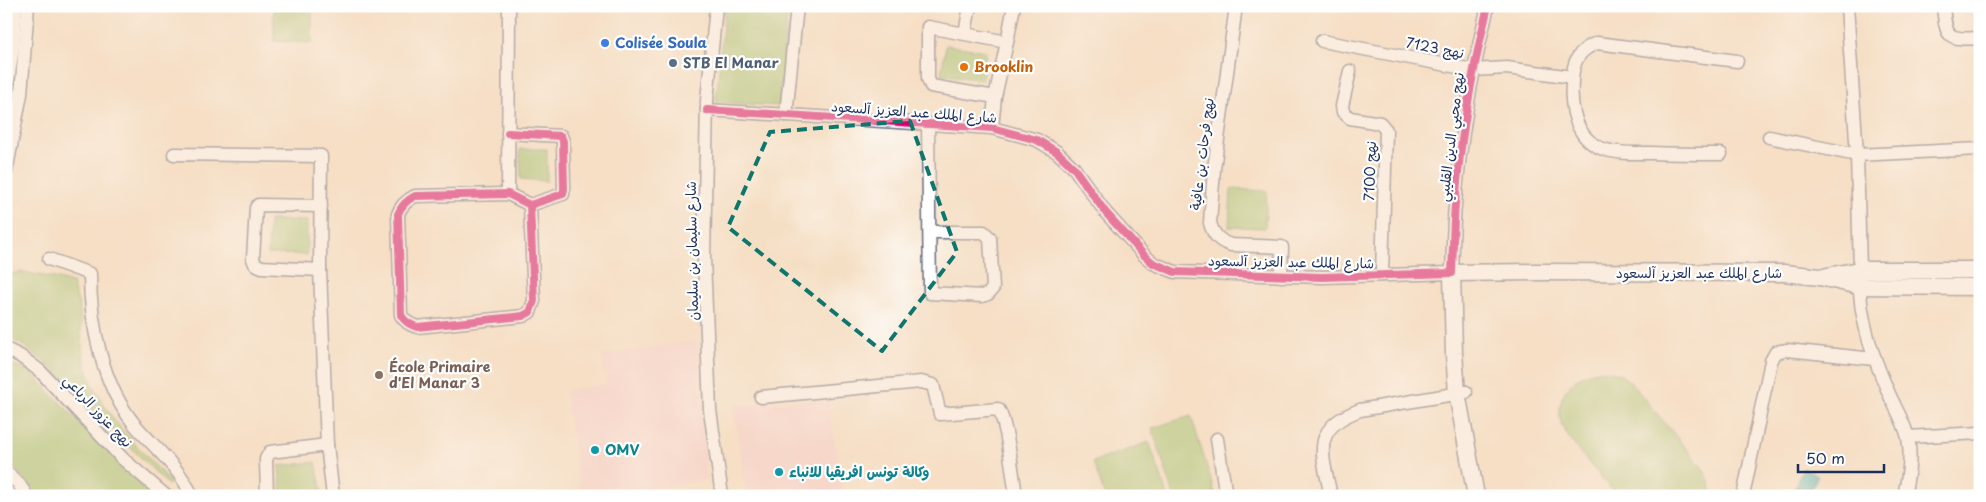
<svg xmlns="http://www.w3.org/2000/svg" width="1986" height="502" viewBox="0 0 1986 502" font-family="'Playpen Sans','Playpen Sans Arabic',sans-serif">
<rect width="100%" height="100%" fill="#fff"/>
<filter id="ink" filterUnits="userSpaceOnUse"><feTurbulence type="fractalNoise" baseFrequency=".02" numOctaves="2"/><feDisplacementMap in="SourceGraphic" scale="10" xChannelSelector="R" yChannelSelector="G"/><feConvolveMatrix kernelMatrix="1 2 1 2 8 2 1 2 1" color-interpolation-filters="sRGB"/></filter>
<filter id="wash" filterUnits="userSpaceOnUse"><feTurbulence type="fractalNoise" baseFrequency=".0096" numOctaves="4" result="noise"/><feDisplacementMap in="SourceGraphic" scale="20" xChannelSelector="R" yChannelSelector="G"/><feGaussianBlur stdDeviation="1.12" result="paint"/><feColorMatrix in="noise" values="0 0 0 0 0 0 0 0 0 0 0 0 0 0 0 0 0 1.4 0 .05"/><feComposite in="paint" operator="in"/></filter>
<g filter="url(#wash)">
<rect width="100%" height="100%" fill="#f5dfc4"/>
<g fill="#f7cfd0">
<path d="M686 342H699L707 480 600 496H581L565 391 606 384 602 355Z"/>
<path d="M828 398 843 496H747L734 406Z"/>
</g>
<g fill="#9dc46f" stroke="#5c7a66">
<path d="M725 6H788L779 106 716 102Z"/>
<path d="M274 7 312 8V43L274 41Z"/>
<path d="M946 45 986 51 982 80 941 74Z"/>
<path d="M520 149H547V181L521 179Z"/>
<path d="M1231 189 1267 191 1265 228 1229 227Z"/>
<path d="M269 220 307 221V255L268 254Z"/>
<path d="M22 272 55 278 72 283C74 290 77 298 79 305 82 322 80 341 84 358 95 410 138 445 171 483L168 485 49 366 24 346 6 336V274Z"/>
<path d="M7 364 22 367 34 376 120 463 157 496H39L13 467 6 463Z"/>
<path d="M1604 370 1620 374 1632 384 1702 467 1710 482 1712 496H1618C1604 480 1567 441 1561 423 1558 411 1560 397 1568 387 1578 375 1589 372 1604 370Z"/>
<path d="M1191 416 1216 496H1174L1152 428Z"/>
<path d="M1149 442 1168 496H1105L1093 462Z"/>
<path d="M316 462 322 494 282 496 279 466Z"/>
</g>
<path fill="#46b5bd" stroke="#30728e" d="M1803 468 1818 475 1809 496H1791Z"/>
</g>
<g filter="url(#ink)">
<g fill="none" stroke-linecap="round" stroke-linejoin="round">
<g stroke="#676d82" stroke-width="15">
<g id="minor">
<path d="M716 6 707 101 704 259 710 410 722 496"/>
<path d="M1236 6 1214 169 1210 223C1213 235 1220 242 1231 245L1282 247 1281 276"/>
<path d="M1847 6 1857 155 1860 270C1857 314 1872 355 1890 396 1896 409 1905 424 1908 438 1912 457 1908 477 1904 496"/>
<path d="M1943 6C1946 38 1947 40 1980 38"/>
<path d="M965 33 970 6"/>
<path d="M1322 41 1473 70 1507 68 1572 77"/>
<path d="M1007 42 1014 6"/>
<path d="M1350 71 1342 106 1343 112 1350 118 1380 123 1386 130 1382 275"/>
<path d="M6 95 13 47 16 6"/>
<path d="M707 110 992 128 1037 140 1057 152 1074 168 1106 213 1144 255 1153 263 1175 272 1322 277 1452 273C1453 251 1453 228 1455 205 1460 138 1472 72 1488 6"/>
<path d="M786 115 797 6"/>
<path d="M928 125 930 293 982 296 988 294 993 288 990 238 984 232H930"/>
<path d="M992 128 995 97 1007 42 928 27V79L931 86 995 97"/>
<path d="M508 133 561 136 563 141 564 189 563 194 530 205 508 194 415 196C407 200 401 206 398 214L401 315C405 322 409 324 417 327L523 316 530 312 534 301 530 205"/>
<path d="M1769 137 1857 155 1980 149"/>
<path d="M174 154 321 156 320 270 327 445 333 496"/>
<path d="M1721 154C1698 154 1675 154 1652 153 1637 153 1618 154 1603 149 1575 139 1570 107 1572 81 1573 62 1578 50 1597 43L1737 61"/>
<path d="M6 172 21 94 28 6"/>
<path d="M508 194 509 6"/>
<path d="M49 259 90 274C90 324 102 385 135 425 154 447 180 468 192 496"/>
<path d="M320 270 262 267 255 264 253 259 256 208 258 205 321 206"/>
<path d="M6 349 20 356 40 371 123 459 166 496"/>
<path d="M761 397 921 382 933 385 940 414 998 409C1007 421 1013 477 1016 496"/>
<path d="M1908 437 1980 433"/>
<path d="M1217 439 1226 496"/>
<path d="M6 472 18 483 27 496"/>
<path d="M267 496 266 459 270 452 327 445"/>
<path d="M1331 496C1322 453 1310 428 1360 410L1466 392"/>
<path d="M1743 496 1771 361 1776 352 1787 350 1874 359"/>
</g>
</g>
<g stroke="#676d82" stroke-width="19">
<g id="major">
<path d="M1827 276 1860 270H1980"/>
<path d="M1476 496 1457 393 1454 353 1452 273 1538 272 1784 273 1820 277 1859 286 1980 287"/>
</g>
</g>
<use href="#minor" stroke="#fff" stroke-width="12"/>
<use href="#major" stroke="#fff" stroke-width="16"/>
<g stroke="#fff" stroke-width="11">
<g id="cycleway">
<path d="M707 110 992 128 1037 140 1057 152 1074 168 1106 213 1144 255 1153 263 1175 272 1322 277 1452 273C1453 251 1453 228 1455 205 1460 138 1472 72 1488 6"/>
<path d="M508 133 561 136 563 141 564 189 563 194 530 205 508 194 415 196C407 200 401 206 398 214L401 315C405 322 409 324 417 327L523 316 530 312 534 301 530 205"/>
</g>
</g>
<use href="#cycleway" stroke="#d6006c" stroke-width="8"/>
</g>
</g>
<path d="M0 0H1986V502H0ZM910 121 957 252 882 351 728 227 770 132Z" fill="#f5dfc4" fill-opacity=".55" fill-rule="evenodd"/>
<path fill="none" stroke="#0f766e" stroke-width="4" stroke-dasharray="10 6" stroke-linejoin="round" d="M910 121 957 252 882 351 728 227 770 132Z"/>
<circle fill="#3f7fe0" stroke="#fff" stroke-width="2" cx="605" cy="43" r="5"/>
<circle fill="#5c6f8a" stroke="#fff" stroke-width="2" cx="673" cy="63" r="5"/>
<circle fill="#e8710a" stroke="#fff" stroke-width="2" cx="964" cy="67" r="5"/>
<circle fill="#8d6e63" stroke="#fff" stroke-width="2" cx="379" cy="375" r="5"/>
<g fill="#0f9aa8" stroke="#fff" stroke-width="2">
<circle cx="595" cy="450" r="5"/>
<circle cx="779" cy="472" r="5"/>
</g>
<g text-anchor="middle" stroke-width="4.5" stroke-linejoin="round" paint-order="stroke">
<g font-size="14" font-weight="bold" fill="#366cbe" stroke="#fff" text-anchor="start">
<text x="615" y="48">Colisée Soula</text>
</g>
<g font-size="14" fill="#1b2f5e" stroke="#fff">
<text transform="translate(1435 48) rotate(11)" y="5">نهج 7123</text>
<text transform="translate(914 112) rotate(4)" y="5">شارع الملك عبد العزيز آلسعود</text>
<text transform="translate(1451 137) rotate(-83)" y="5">نهج محيي الدين القليبي</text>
<text transform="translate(1202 154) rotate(-83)" y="5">نهج فرحات بن عافية</text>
<text transform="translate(1370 171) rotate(-88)" y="5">نهج 7100</text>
<text transform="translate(692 251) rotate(-91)" y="5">شارع سليمان بن سليمان</text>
<text transform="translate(1291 262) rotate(1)" y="5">شارع الملك عبد العزيز آلسعود</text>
<text x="1699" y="278">شارع الملك عبد العزيز آلسعود</text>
<text transform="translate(98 411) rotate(47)" y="5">نهج عزوز الرباعي</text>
</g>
<g font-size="14" font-weight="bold" fill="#4e5e75" stroke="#fff" text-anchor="start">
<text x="683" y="68">STB El Manar</text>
</g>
<g font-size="14" font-weight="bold" fill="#c56008" stroke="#fff" text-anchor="start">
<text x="974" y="72">Brooklin</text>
</g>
<g font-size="14" font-weight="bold" fill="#785e54" stroke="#fff" text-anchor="start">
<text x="389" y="372">École Primaire<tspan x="389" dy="16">d'El Manar 3</tspan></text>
</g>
<g font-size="14" font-weight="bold" fill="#0d838f" stroke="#fff" text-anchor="start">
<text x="605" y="455">OMV</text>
<text x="789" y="477">وكالة تونس افريقيا للانباء</text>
</g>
</g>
<rect width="1986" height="502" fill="none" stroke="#fff" stroke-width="25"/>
<path d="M1798 464v8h86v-8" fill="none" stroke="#1b2f5e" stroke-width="2.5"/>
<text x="1806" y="464" font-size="15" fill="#1b2f5e" stroke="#ffffff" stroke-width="4" paint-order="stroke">50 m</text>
</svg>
